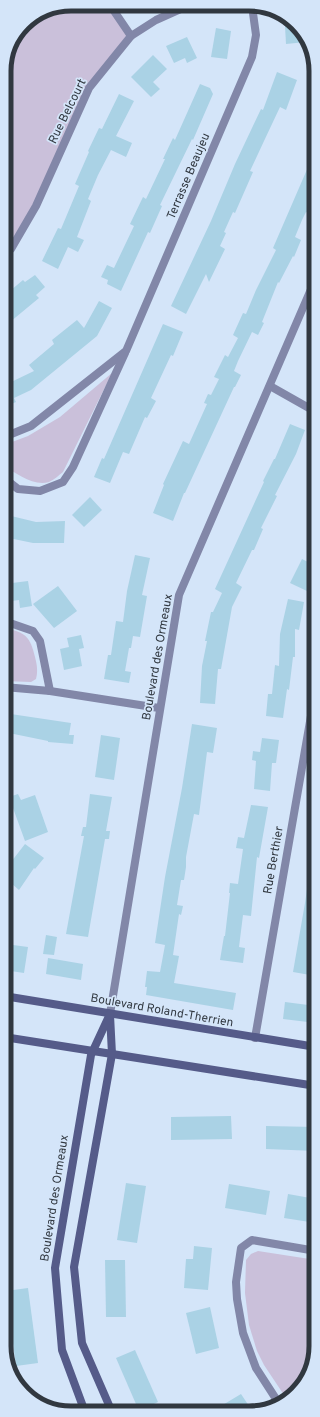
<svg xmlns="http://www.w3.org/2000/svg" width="320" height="1417" viewBox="0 0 320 1417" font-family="Overpass,sans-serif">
<rect width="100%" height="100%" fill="#d4e5f9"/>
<g fill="#cac0da">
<path d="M109 8 127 35 89 85 34 206 4 253V66L24 23 45 9Z"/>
<path d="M112 373 63 472C59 475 54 480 49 482 34 487 16 473 4 466V445L28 436 60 417Z"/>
<path d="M4 628C26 632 30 637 35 657 37 665 38 671 36 679L31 682 4 681Z"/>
<path d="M258 1251 316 1260V1351L299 1390 286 1398 264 1365 257 1351 249 1325 245 1293 246 1260 251 1254Z"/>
</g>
<g fill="#aad2e5">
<path d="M297 25 299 27 306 42 286 44 285 26Z"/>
<path d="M216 28 231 31 227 59 211 57Z"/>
<path d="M187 37 197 58 187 63 185 58 174 63 166 46Z"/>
<path d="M153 55 167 69 153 82 160 89 151 97 131 77Z"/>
<path d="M277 72 297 80 286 110 280 107 264 141 250 171 253 172 235 213 233 212 224 232 226 233 220 246 225 249 209 282 206 274 186 314 171 306 211 221 235 164 261 109 263 110Z"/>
<path d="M200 84 210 88 213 94 193 140 192 139 160 205 162 206 150 233 148 232 121 291 107 284 108 280 101 277 107 265 114 268 134 226 130 224 143 197 146 199 165 159H163L173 138 175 140Z"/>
<path d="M119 94 134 101 116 136 132 143 126 157 111 150 98 175 88 199 91 201 77 237 84 240 78 252 68 247 58 269 42 261 58 228 61 229 79 186 75 184 89 152 88 151 99 128 102 129Z"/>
<path d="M315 151V207L313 215 306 212 302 220 295 237 301 240 294 257 293 256 279 283 278 282 262 322 264 323 258 335 252 332 238 361 234 371 241 375 235 387H234L185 493H184L173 521 153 513 164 485 163 484 183 441 189 444 207 404 204 403 208 394 211 395 219 379 214 377 225 355 228 357 238 338 233 335 243 313 246 314 256 290 276 250 273 248Z"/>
<path d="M35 275 45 287 36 295 39 298 10 322 4 315V296L23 280 25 282Z"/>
<path d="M99 301 112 308 97 336 31 390 14 398 16 402 4 407V379L7 384 34 371 29 365 54 344 52 340 77 320 84 328Z"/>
<path d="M163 324 183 332 173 356 171 355 151 398 156 401 147 418 145 417 129 454 123 452 110 483 94 477 102 458 104 459Z"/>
<path d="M290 424 305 430 296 454 275 495 277 496 261 528 263 529 254 550H252L236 583 242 587 232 607 221 669H218L215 704 200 703 202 666 207 641H205L211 612H213L222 593 215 589 264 482 263 481 274 459H275Z"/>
<path d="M90 497 102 510 84 527 72 515Z"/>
<path d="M7 515 36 522 65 521 64 543H33L4 537Z"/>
<path d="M135 555 150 558 142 595 147 596 140 637 133 636 131 648H129L125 671 131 672 129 683 104 679 108 655H111L116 621 123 622 127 591Z"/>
<path d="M302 559 316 566V573L307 591 290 583Z"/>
<path d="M28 581 32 606 20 608 19 600 4 602V584Z"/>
<path d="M58 586 77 611 54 628 33 604Z"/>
<path d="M288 599 304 602 299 630 295 629V657H293L289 690 287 689 283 718 266 716 268 694H272L275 665 279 666 280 634Z"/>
<path d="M81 635 84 648 79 649 82 666 64 670 60 649 69 647 67 638Z"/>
<path d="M4 713 71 723 69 735H74L73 744 48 742V741L4 732Z"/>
<path d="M192 724 217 728 213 753 207 752 199 815 194 814 186 857V867L184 880H181L177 905 183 906 181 915 179 914 173 955 179 956 174 983 236 993 233 1010 146 995 147 987H145L147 971 160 972 165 945 155 943 165 877 182 788Z"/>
<path d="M101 735 120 738 114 780 95 777Z"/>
<path d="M262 738 279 740 276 763H272L270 791 254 789 256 761 252 760 253 751 260 752Z"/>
<path d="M18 794 21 800 35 795 48 832 25 841 9 797Z"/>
<path d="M90 794 112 797 106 831H110L109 839H105L88 937 66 934 84 836H81L83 827H86Z"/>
<path d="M251 805 268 807 259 858 257 857 251 916 243 915 239 947 245 948 243 963 220 960 224 936H225L230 893H229L230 883 238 884 243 849 236 848 238 837 244 838Z"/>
<path d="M25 844 44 858 35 869 34 868 19 890 11 883 4 888V871Z"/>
<path d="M310 868 316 869V937L310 975 293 972 305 903Z"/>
<path d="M46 935 57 937 54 955 43 954Z"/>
<path d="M13 945 28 947 24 973 4 970 6 955 11 956Z"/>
<path d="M48 958 83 964 81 980 46 974Z"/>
<path d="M285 1002 316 1006V1023L283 1019Z"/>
<path d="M231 1116 232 1139 171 1140V1117Z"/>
<path d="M266 1126 316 1127V1151L266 1149Z"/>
<path d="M126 1183 146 1186 137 1243 117 1240Z"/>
<path d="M229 1184 270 1191 266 1215 225 1208Z"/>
<path d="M288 1194 316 1199V1223L284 1218Z"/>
<path d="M194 1246 212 1248 208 1290 184 1288 186 1259H193Z"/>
<path d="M105 1260H125L126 1317H106Z"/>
<path d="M28 1288 38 1363 16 1366 6 1291Z"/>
<path d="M210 1307 219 1348 196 1354 186 1313Z"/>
<path d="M135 1350 158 1402 139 1411 116 1358Z"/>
<path d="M241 1394 253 1412H211Z"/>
</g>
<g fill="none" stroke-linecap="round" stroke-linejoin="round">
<g stroke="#8287a8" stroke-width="8">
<path d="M112 8 131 36"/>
<path d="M4 256 11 249 36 206 89 88 131 36 156 20 185 7"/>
<path d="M270 386 316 412"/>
<path d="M4 437 31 426 126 351 252 57 256 35 252 6"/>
<path d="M4 478 18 489 40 491 63 482 73 467 125 353"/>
<path d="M4 624 10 623 33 631 40 641 50 691"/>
<path d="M4 687 50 691 159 708"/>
<path d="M4 822 9 829 4 847"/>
<path d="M110 1014 179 595 315 280"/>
<path d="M255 1038 316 687"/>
<path d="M278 1402 256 1368 243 1333 237 1299 236 1282 241 1248 252 1240 316 1251"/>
</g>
<g stroke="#555b89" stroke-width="8">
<path d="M4 996 316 1047"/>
<path d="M110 1015 112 1054 74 1267 82 1343 112 1412"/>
<path d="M4 1037 316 1086"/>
<path d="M85 1412 62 1350 55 1268 91 1055 110 1014"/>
</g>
</g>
<g text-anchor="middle" stroke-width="3.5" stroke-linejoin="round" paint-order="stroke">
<g font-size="12" fill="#313840" stroke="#d4e5f9">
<text transform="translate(67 111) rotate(-64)" y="4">Rue Belcourt</text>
<text transform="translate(188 176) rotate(-67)" y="4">Terrasse Beaujeu</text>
<text transform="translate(157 657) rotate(-80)" y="4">Boulevard des Ormeaux</text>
<text transform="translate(273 860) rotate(-80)" y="4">Rue Berthier</text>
<text transform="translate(162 1010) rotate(10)" y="4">Boulevard Roland-Therrien</text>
<text transform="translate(54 1198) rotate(-81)" y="4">Boulevard des Ormeaux</text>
</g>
</g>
<path d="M0 0H320V1417H0ZM71 11H249A60 60 0 0 1 309 71V1346A60 60 0 0 1 249 1406H71A60 60 0 0 1 11 1346V71A60 60 0 0 1 71 11Z" fill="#d4e5f9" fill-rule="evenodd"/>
<path fill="none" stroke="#313840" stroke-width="5" d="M71 11H249A60 60 0 0 1 309 71V1346A60 60 0 0 1 249 1406H71A60 60 0 0 1 11 1346V71A60 60 0 0 1 71 11Z"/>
</svg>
